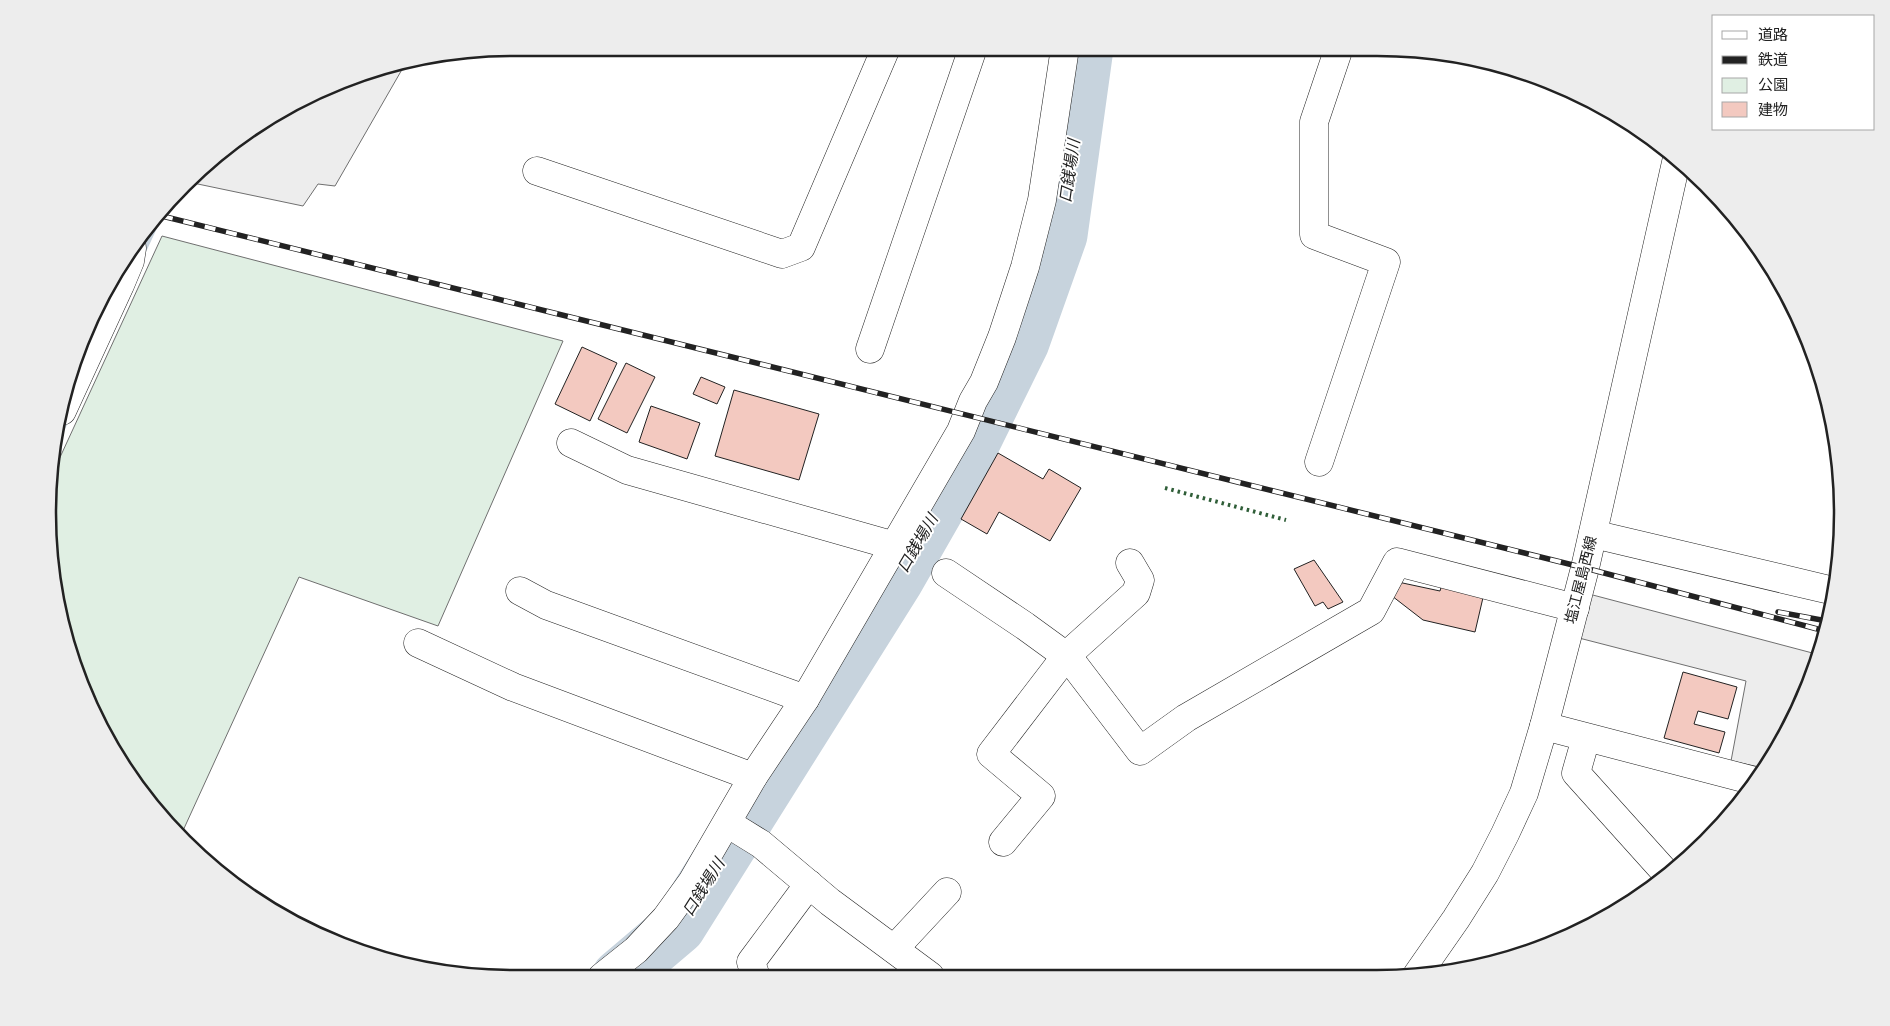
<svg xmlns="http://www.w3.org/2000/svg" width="1890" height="1026" viewBox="0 0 1890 1026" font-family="Merriweather,'Noto Sans JP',serif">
<rect width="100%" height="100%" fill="#fff"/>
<path fill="#e0efe3" stroke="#6f6f6f" d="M162 236 563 341 438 626 299 577 181 835 163 820 83 691 49 544 56 466Z"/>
<g fill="#ededed" stroke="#6f6f6f">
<path d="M404 66 335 186 318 184 303 206 193 183 229 144 363 72Z"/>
<path d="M1589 594 1820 655 1818 662 1780 745 1764 768 1731 761 1746 681 1579 638Z"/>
</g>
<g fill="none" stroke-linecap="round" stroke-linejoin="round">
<g stroke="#c7d3dd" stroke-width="9">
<path d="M140 254 153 226"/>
<path d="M60 429 67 414"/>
</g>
<path stroke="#c7d3dd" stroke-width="55" d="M619 977 678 927 896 580 959 470 1022 342 1060 235 1086 48"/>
</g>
<g fill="#f3c9c0" stroke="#222">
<path d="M582 347 617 363 590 421 555 404Z"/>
<path d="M626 363 655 377 627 433 598 419Z"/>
<path d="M701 377 725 387 717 404 693 394Z"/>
<path d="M734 390 819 414 799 480 715 456Z"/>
<path d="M651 406 700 423 687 459 639 442Z"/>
<path d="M998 453 1043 479 1049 469 1081 488 1050 541 999 512 987 534 961 519Z"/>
<path d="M1314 560 1343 602 1328 609 1323 602 1315 606 1294 569Z"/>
<path d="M1443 580 1485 589 1475 632 1423 620 1392 596 1398 582 1440 591Z"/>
<path d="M1683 672 1737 687 1728 719 1698 711 1694 724 1725 732 1719 753 1664 738Z"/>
</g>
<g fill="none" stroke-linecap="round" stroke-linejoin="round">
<g stroke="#222" stroke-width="29">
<g id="street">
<path d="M537 171 782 254 801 247 886 48"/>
<path d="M870 349 973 48"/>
<path d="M62 411 120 285 130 261 132 248"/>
<path d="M571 443 627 470 895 546"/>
<path d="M1319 462 1386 262 1314 235V122L1339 48"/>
<path d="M1593 534 1834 591"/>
<path d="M946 573 1025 626 1069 658 1140 751 1186 718 1371 611 1397 562 1575 608"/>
<path d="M520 591 546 605 805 699"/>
<path d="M418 643 513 687 753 777"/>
<path d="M1544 726 1755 781"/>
<path d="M1586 738 1576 773 1666 873"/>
<path d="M727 823 761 844 830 902 930 976"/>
<path d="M1003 842 1041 796 991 754 1066 656 1136 593 1140 580 1130 563"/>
<path d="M894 949 947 892"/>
<path d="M602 977 636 950 666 918 692 882 753 777 805 699 961 431 973 401 984 382 1002 337 1025 267 1042 200 1065 48"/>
<path d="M756 977 751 962 809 884"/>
</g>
</g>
<g stroke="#222" stroke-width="29">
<path id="primary" d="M1417 975 1456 919 1485 873 1505 834 1524 793 1544 726 1585 568 1677 158"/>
</g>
<use href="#street" stroke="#fff" stroke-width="28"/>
<use href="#primary" stroke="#fff" stroke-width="28"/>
<g stroke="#222" stroke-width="5.5">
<g id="rail">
<path d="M162 216 1585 568 1825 631"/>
<path d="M1778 612 1827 621"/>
</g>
</g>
<use href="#rail" stroke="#fff" stroke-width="4" stroke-dasharray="11" stroke-linecap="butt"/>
<path stroke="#2f5e38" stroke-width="4" stroke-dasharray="2.5 4" stroke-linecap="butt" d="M1165 488 1286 520"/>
</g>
<g text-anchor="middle" stroke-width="4" stroke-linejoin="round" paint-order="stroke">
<g font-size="15" fill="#222" stroke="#fff">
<text transform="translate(1581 580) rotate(-76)" y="5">塩江屋島西線</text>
</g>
<g font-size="16" font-style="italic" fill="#222" stroke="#fff">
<text transform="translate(1069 171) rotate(-82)" y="6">口銭場川</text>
<text transform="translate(917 543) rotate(-60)" y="6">口銭場川</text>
<text transform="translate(703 887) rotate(-58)" y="6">口銭場川</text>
</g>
</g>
<path d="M0 0H1890V1026H0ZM513 56H1377A457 457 0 0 1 1834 513V513A457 457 0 0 1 1377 970H513A457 457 0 0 1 56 513V513A457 457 0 0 1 513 56Z" fill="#ededed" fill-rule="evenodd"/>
<path fill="none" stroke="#222" stroke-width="2.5" d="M513 56H1377A457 457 0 0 1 1834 513V513A457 457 0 0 1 1377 970H513A457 457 0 0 1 56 513V513A457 457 0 0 1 513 56Z"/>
<rect x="1712" y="15" width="162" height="115" fill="#ffffff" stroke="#a7a7a7"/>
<rect x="1722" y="31" width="25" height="8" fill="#ffffff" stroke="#a7a7a7"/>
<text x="1758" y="40" font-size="15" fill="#222222">道路</text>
<rect x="1722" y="56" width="25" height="8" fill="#222222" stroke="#a7a7a7"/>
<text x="1758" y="65" font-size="15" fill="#222222">鉄道</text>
<rect x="1722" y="78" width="25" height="15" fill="#e0efe3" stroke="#a7a7a7"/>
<text x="1758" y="90" font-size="15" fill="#222222">公園</text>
<rect x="1722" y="102" width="25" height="15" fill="#f3c9c0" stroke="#a7a7a7"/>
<text x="1758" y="115" font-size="15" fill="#222222">建物</text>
</svg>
